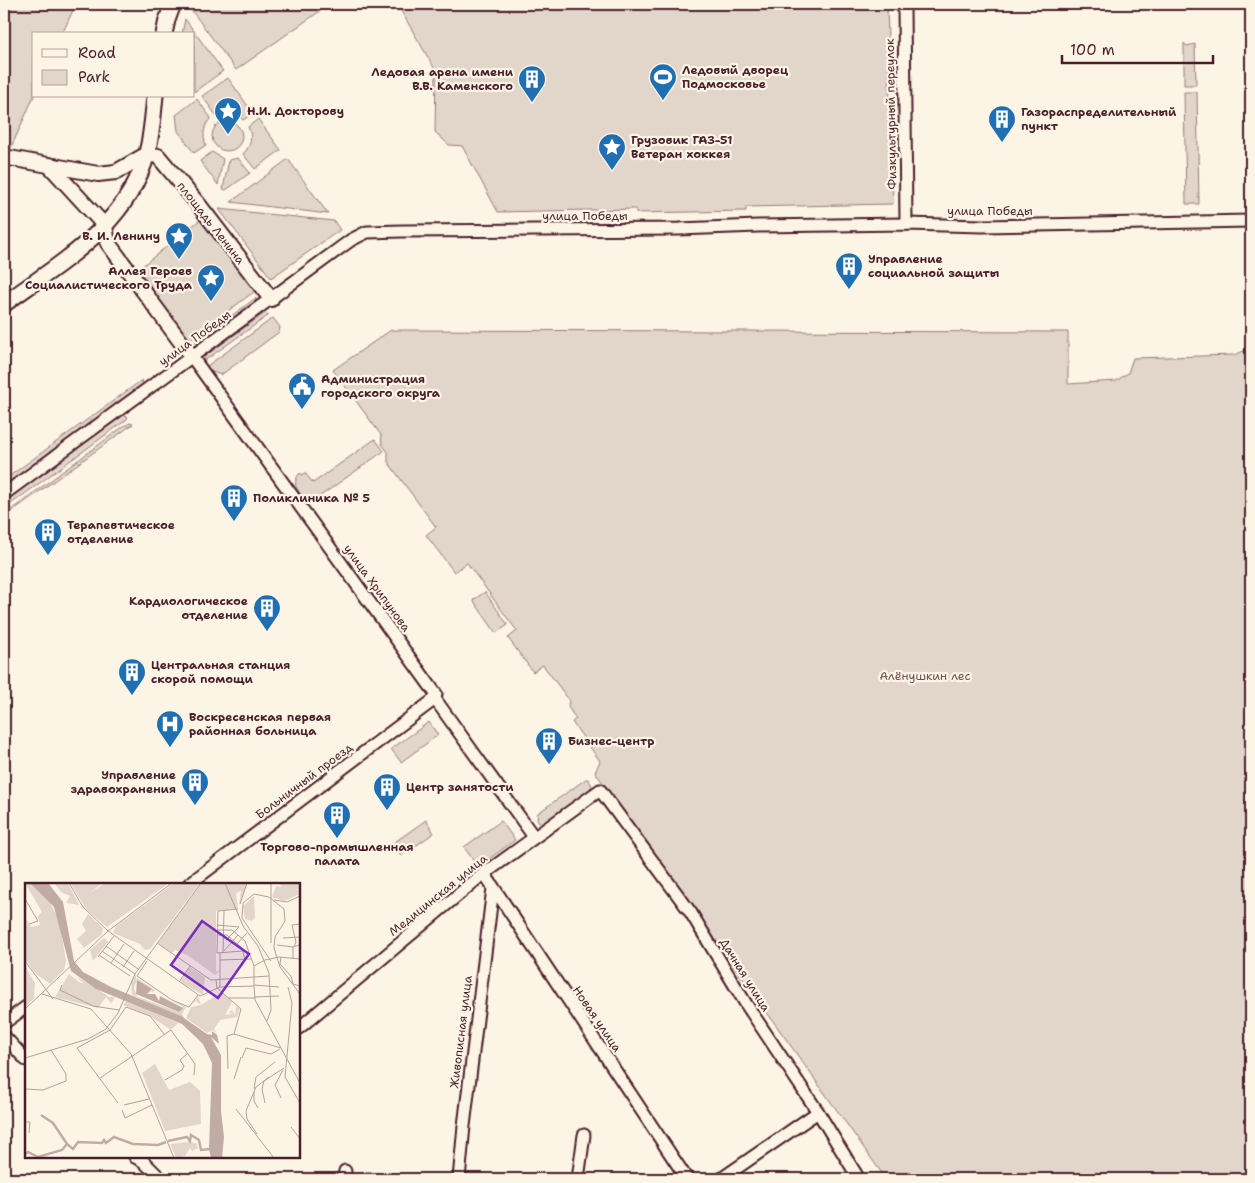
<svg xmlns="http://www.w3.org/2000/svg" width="1255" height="1183" viewBox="0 0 1255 1183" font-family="'Shantell Sans',sans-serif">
<rect width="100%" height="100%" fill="#fcf5e5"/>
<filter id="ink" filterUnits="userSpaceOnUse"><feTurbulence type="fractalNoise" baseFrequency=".02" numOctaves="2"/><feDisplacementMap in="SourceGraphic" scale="10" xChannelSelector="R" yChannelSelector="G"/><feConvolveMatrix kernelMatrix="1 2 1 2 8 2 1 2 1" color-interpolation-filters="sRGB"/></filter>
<g filter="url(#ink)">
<g fill="#e2d5ca" stroke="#967a7a">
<path d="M4 4H76L62 34H34V96L10 150 4 149Z"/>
<path d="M197 4H330L236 70 192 11Z"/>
<path d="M397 4H887L893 204 746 207V211L636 213V209L498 212 462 146 449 145 435 132 436 71Z"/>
<path d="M185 19 223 71 194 92V34H182Z"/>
<path d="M1184 43 1187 46 1195 44 1196 85H1184Z"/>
<path d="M228 78 253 113 243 120C236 112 225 110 216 115L202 96Z"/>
<path d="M1184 92H1197L1199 204H1186Z"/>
<path d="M197 99 211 118C204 125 202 135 206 145L194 153 178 131 176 115Z"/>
<path d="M258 119 281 150 255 169 243 154C251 146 253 137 248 127Z"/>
<circle cx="227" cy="136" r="15"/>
<path d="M212 152 223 159 218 185 200 161Z"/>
<path d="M238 158 250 173 226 190 223 189 229 160Z"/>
<path d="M288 159 328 214 231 202Z"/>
<path d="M219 209 334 221 340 230 271 278Z"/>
<path d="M200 220 255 291 188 341 142 280 137 270Z"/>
<path d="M256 298 255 304 203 342H195Z"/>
<path d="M265 313 269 315 204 361 205 356Z"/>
<path d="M273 318 280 327 279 332 221 375 212 372 207 366Z"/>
<path d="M391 330 1068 332V384L1116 381 1128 373 1133 358 1234 355 1251 348V1179H886L595 772 600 761 572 722 576 719 568 707 569 700 543 665 533 672 508 638 517 631 467 563 454 572 426 535 436 527 388 462V452L382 444 381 435 333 370Z"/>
<path d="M142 380 143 384 140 387 4 487V480Z"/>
<path d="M123 415 128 417 126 420 4 509V501Z"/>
<path d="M130 423 133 424 4 517V515L124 426Z"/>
<path d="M375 439 384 451 309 504C301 493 289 486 300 473L302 475 305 473 313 483Z"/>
<path d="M485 592 508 625 496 633 473 600Z"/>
<path d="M429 722 438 735 401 762 391 749Z"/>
<path d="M586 779H588L592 785 588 792 545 822H538L537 819 538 813Z"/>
<path d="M426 820 434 833 401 856 392 844Z"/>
<path d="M501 821 515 840 478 867 464 847Z"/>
</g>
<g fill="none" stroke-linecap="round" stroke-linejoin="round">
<g stroke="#4a1f2b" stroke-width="15">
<g id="minor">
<path d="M904 4 906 224"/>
<path d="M192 357 436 694 435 699 534 837"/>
<path d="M4 494 351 240 367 232 402 231 679 229 758 226 906 224 982 226 1251 221"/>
<path d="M484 873 687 1179"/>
<path d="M189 884 435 699"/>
<path d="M4 1023 26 1007"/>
<path d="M299 1028 477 879 600 790 691 913 746 1004 818 1112 859 1179"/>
<path d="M4 1036 26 1060"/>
<path d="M135 1157 143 1161 161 1179"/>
<path d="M344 1179 345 1171"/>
<path d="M459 1179 464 1126 493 888"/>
<path d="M578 1179 584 1135"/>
<path d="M721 1179 818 1112"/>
</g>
</g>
<g stroke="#4a1f2b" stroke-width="18">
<g id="tertiary">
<path d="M4 157 98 174 116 172 147 154 158 156 199 205 271 299"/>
<path d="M49 165 105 226 108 243 192 357"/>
</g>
</g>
<g stroke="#4a1f2b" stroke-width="19">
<g id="secondary">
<path d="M164 34 167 20 173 4"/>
<path d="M4 304C60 263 128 225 147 153 152 134 153 115 155 96"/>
</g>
</g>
<use href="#minor" stroke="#fcf5e5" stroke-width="11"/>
<use href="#tertiary" stroke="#fcf5e5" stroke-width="14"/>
<use href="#secondary" stroke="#fcf5e5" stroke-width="15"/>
</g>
</g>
<defs>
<g id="stadium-pin" transform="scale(1.4375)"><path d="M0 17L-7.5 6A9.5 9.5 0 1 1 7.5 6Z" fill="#1f6fb2" stroke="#fcf5e5"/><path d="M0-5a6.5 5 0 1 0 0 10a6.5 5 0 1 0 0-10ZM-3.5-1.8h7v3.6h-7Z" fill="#fff"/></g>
<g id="building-pin" transform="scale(1.4375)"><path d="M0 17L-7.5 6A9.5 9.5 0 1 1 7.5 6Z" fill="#1f6fb2" stroke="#fcf5e5"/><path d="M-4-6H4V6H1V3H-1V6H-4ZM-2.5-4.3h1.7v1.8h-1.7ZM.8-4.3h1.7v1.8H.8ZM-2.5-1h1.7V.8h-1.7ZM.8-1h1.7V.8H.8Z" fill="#fff"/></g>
<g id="sight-pin" transform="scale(1.4375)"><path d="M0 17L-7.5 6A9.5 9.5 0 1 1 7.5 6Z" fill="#1f6fb2" stroke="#fcf5e5"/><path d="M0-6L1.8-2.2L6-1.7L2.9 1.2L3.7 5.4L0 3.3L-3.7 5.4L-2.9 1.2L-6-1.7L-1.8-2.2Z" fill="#fff"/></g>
<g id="civic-pin" transform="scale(1.4375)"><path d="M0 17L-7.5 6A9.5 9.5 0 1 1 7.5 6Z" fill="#1f6fb2" stroke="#fcf5e5"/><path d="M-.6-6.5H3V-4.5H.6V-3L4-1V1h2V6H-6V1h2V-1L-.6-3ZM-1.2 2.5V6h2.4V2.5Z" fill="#fff"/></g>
<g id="hospital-pin" transform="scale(1.4375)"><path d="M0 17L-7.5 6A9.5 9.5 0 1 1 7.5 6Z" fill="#1f6fb2" stroke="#fcf5e5"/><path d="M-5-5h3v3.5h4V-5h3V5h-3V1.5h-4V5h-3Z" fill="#fff"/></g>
</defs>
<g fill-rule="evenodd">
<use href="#stadium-pin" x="663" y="77"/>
<use href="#building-pin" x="532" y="79"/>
<use href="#sight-pin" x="228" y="111"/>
<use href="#building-pin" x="1002" y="119"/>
<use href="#sight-pin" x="612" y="147"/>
<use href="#sight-pin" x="179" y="236"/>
<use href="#building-pin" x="849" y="266"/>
<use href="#sight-pin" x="211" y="278"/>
<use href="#civic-pin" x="302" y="386"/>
<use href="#building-pin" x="234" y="498"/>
<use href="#building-pin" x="48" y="532"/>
<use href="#building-pin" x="267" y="608"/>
<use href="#building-pin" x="132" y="672"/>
<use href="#hospital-pin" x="170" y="724"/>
<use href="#building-pin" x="549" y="741"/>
<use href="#building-pin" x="195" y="782"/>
<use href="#building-pin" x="387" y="787"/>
<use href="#building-pin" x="337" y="815"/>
</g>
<g text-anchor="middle" stroke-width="4.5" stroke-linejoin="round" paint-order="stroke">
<g font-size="12" font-weight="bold" fill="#4a1f2b" stroke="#fcf5e5" text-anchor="start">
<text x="682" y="74">Ледовый дворец<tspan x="682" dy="14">Подмосковье</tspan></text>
<text x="513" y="76" text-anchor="end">Ледовая арена имени<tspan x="513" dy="14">В.В. Каменского</tspan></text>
<text x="247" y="115">Н.И. Докторову</text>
<text x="1021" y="116">Газораспределительный<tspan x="1021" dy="14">пункт</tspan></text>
<text x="631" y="144">Грузовик ГАЗ-51<tspan x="631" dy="14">Ветеран хоккея</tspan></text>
<text x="160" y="240" text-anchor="end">В. И. Ленину</text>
<text x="868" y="263">Управление<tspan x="868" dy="14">социальной защиты</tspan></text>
<text x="192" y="275" text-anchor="end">Аллея Героев<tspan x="192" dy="14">Социалистического Труда</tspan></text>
<text x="321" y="383">Администрация<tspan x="321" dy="14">городского округа</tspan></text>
<text x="253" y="502">Поликлиника № 5</text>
<text x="67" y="529">Терапевтическое<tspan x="67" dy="14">отделение</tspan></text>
<text x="248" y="605" text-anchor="end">Кардиологическое<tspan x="248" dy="14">отделение</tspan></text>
<text x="151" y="669">Центральная станция<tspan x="151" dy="14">скорой помощи</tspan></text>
<text x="189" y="721">Воскресенская первая<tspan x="189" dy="14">районная больница</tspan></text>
<text x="568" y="745">Бизнес-центр</text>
<text x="176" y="779" text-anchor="end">Управление<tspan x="176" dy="14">здравохранения</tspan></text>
<text x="406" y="791">Центр занятости</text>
<text x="337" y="851" text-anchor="middle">Торгово-промышленная<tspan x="337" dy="14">палата</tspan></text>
</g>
<g font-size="12" fill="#4a1f2b" stroke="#fcf5e5">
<text transform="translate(891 114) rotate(-91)" y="4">Физкультурный переулок</text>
<text x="990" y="215">улица Победы</text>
<text x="585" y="220">улица Победы</text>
<text transform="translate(211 223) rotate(52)" y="4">площадь Ленина</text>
<text transform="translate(195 338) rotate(-36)" y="4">улица Победы</text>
<text transform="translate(377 588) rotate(54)" y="4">улица Хрипунова</text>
<text transform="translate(304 781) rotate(-37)" y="4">Больничный проезд</text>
<text transform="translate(438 895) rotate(-39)" y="4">Медицинская улица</text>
<text transform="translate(745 975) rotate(58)" y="4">Дачная улица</text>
<text transform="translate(597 1019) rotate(56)" y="4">Новая улица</text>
<text transform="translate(461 1032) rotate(-83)" y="4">Живописная улица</text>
</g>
<g font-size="12" fill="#704c53" stroke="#fcf5e5">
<text x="925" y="680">Алёнушкин лес</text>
</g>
</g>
<g transform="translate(25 883)">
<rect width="275" height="275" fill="#fcf5e5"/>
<path d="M0 0H6L22 14 34 37 41 78 39 87 25 101 10 90 0 76V34L6 44 11 43 15 42 13 33 17 29ZM29 0H43L54 22 41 20 45 13 36 9ZM45 0H77L65 10 80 0H144L82 44 62 27ZM149 0H175L125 66 120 67 115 61 88 50 91 43ZM176 0H222L214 23 216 8 211 10 213 26 191 28V88H195L190 92 162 72 150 67 147 70 133 60ZM254 0H275V6H269L275 7V11L259 18 247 14 251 3 257 4ZM229 13 230 35 227 38 220 36 218 23ZM63 31 78 45 77 51 59 65 52 56 61 48 57 41ZM79 55 83 59 68 78 65 67ZM0 83 10 100 9 115 0 124ZM165 84 180 94 178 112 155 99ZM44 91 54 99 59 101 51 93 83 113 82 114H90L88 118 86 120 81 114 73 125 30 114ZM111 91V95L130 107 128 109H124L128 108 112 97 109 105 112 113 108 112 154 129 158 123 148 119 157 121 161 124 157 131 159 135 107 112 106 99ZM197 109 207 119 200 132 207 131 204 129 207 127 210 132 211 123 215 126 212 134 195 137 189 146 193 152 188 147 182 150 161 135 166 124 176 122 171 118 167 122 173 113 176 122ZM101 118 114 123 153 140 146 147 125 133 98 122ZM130 181 144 207 165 199 175 208 176 241 140 248 117 190ZM163 259 171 260 173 265 167 268 165 265 160 273 151 275 145 261Z" fill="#e2d5ca"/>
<path d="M5 0H23L38 19 49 78 58 89 86 104 156 133 182 151 187 152V148L192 152 194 161 186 154 196 172V228L199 254 197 275H186L184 266 187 180 178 161 157 141 71 106 46 88 29 24ZM112 97 127 106 122 111H130L134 118 135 113 158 125 154 129 111 111Z" fill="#c0aca5"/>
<path fill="none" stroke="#c0aca5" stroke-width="2.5" d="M16 232 28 240 42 261M143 258 162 254 165 258 166 252 174 257 176 267 185 266M0 271 3 269 13 274 37 267 42 261 48 266 53 259 77 260 79 257 81 260 89 254 108 261 133 262 141 259"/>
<path fill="none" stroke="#b59f9b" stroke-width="1" d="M44 0 58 24 83 48 175 113 195 104 229 103V83L240 77 254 74 275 76M200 0 218 43 233 63 244 90 246 127 242 138M0 16 13 38 4 41M249 17 262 19 275 13M215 21 222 0M213 26 193 28 192 70 218 68M192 42 214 44 201 57M192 47H207L220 58 229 83M192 52H202L217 65 220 77M258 55 275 54M132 60 186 97 244 93M246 60V0M211 62 222 50M252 62 268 64M81 63 113 86M269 64 271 59 267 42 275 41M77 68 110 91M199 68 213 52M195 70V104M198 70 199 28M74 72 105 93M73 74 89 53M256 74 255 81 266 93 268 101 275 103M268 75V64L275 62M195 77 226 76M0 78 28 116M122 78 112 93 147 117 164 124 173 112M246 78 217 35 218 20 229 11 244 14 259 26 260 38 250 54 249 65 255 84 275 111M86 80 99 61M98 84 109 68M191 97 192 105 216 126 209 151 256 165M154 99 165 83M37 102 35 107 68 123 94 127M229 102 254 104M229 103 230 117 275 200M263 104 267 120 260 194 275 220M17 111 66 126 106 171 149 275M230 114 254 113M203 115H230M0 126 83 48 147 0M0 175 63 156 81 146 93 130 110 91 176 0M217 175 221 165 246 171 255 166M203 186 202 153 209 151M75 195 146 147 170 181 169 192M209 196 216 174M140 197 157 187 159 183 155 177 163 170M0 206 18 207 41 198V191L26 167M229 206 231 194 250 179M229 209V218L233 225M256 215 250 202 258 187M93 220 52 165 85 147 101 124 125 133 140 152M240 220 237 206 239 198 259 185M99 222 124 216M211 226 249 275M97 227 100 235 127 222M0 239H5L4 250M266 244 275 256M232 251 222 236 221 228 231 204 244 194"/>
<path fill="#7b2cbf" fill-opacity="0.15" stroke="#7b2cbf" stroke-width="2.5" d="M177 38 224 71 193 115 146 82Z"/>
<rect width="275" height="275" fill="none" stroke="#4a1f2b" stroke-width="2.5"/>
</g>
<rect width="1255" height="1183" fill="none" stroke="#fcf5e5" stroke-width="20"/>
<rect x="10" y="10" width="1235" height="1163" fill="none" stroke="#4a1f2b" stroke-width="2" filter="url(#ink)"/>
<rect x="32" y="32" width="162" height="65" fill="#fcf5e5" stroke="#b59f9b"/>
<rect x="42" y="49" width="25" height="8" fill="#fcf5e5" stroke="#b59f9b"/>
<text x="78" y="58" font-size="15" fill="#4a1f2b">Road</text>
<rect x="42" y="70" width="25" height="15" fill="#e2d5ca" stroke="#b59f9b"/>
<text x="78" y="82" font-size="15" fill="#4a1f2b">Park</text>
<path d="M1062 55v8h151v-8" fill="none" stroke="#4a1f2b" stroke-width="2.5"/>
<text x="1070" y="55" font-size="15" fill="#4a1f2b" stroke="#fcf5e5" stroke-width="4" paint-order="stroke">100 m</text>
</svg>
